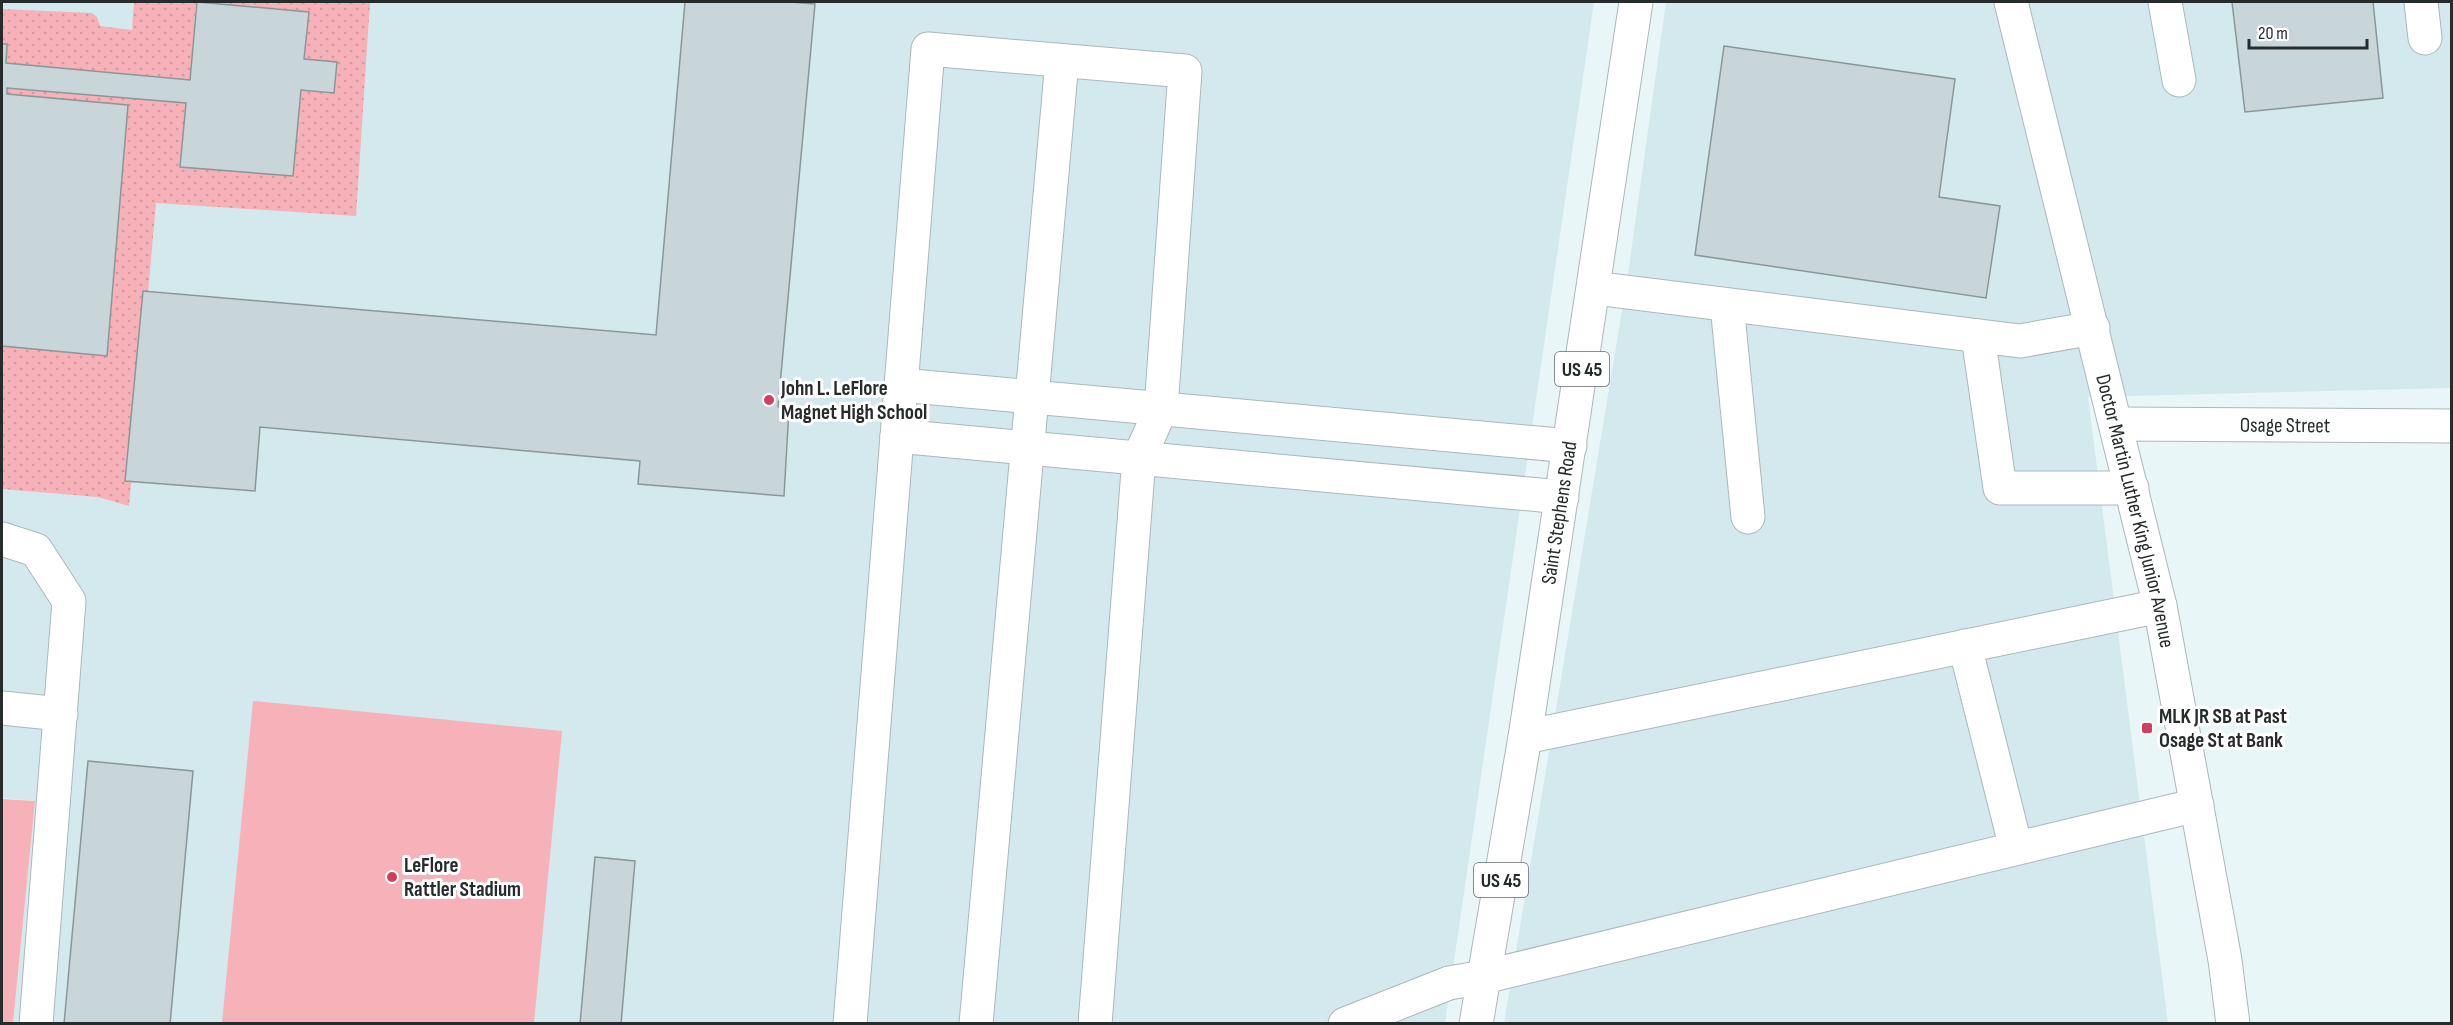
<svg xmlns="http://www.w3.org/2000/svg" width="2453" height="1025" viewBox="0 0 2453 1025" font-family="'Sofia Sans Condensed',sans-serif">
<defs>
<pattern id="grass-dots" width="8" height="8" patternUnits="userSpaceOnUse" patternTransform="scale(1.5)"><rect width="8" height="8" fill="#f7b1b8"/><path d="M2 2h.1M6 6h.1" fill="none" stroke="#d4989e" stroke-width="1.8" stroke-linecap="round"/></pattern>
</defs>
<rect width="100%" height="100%" fill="#e8f6f8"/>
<g fill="#d3e9ed">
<path d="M2 2H1594L1445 1023H13L35 801 2 798Z"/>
<path d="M1666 2H2451V388L2088 397 2168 1023 1504 1024 1628 274Z"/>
</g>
<path fill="url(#grass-dots)" d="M134 2H370L356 216 156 203 129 506 98 497 2 489V346L107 355 128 105 7 94V88L186 103 180 167 293 176 301 90 334 93 337 62 304 59 308 12 196 2 190 80 6 63 7 44H2V9L92 13 97 17 100 26 132 30Z"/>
<g fill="#f7b1b8">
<path d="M253 701 562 731 534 1023H222Z"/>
<path d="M2 799 35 801 13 1023H2Z"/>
</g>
<g fill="#c9d6d9" stroke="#8a9799" stroke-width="1.5">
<path d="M197 2 309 12 304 59 337 62 334 93 301 90 293 176 180 167 186 103 7 88V94L128 105 107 356 2 346V44H7L6 63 190 80Z"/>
<path d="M685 2H789L815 4 778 407 789 409 784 496 638 484 640 461 260 427 255 491 125 481 143 291 656 335Z"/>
<path d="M2232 2H2373L2383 98 2245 112Z"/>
<path d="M1724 46 1955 79 1939 197 2000 206 1986 298 1695 255Z"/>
<path d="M88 761 193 771 170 1024H64Z"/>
<path d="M595 857 635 861 621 1024H580Z"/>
</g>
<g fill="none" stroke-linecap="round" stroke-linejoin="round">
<g stroke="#abb8ba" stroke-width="35">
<g id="minor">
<path d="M2165 2 2179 80"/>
<path d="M2421 2 2425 38"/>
<path d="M1594 288 2020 341 2093 328"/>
<path d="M1727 305 1748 517"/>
<path d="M1978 336 2000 488H2132"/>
<path d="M901 385 1570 446"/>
<path id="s1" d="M2117 424 2452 426"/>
<path d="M897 436 1562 497"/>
<path d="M2 539 36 550 69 601 36 1024"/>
<path d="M1965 646 2016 848"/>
<path d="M2 708 61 714"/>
<path d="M1525 737 2160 606"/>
<path d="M850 1024 928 49 1185 71 1161 409 1139 458 1095 1024"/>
<path d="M976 1024 1062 61"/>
<path d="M1345 1024 1449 983 1484 977 2197 805"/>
</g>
</g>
<g stroke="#abb8ba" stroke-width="35">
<g id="major">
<path id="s2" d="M2011 2 2160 606 2225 960 2233 1024"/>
<path id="s3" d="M1476 1024 1525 737 1636 2"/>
</g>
</g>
<use href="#minor" stroke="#fff" stroke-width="33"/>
<use href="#major" stroke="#fff" stroke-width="33"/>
</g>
<g fill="#cf405e" stroke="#fff" stroke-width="2">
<circle cx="769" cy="400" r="6"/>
<rect x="2141" y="722" width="12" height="12" rx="3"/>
<circle cx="392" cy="877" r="6"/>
</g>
<g text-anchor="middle" stroke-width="6" stroke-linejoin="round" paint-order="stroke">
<g fill="#fff" stroke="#676b6b" stroke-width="1.5">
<rect x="1555" y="352" width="54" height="34" rx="4.5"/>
<rect x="1474" y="863" width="54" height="34" rx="4.5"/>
</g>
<g font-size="20" font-weight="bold" fill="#262b2c">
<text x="1582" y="376">US 45</text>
<text x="1501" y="887">US 45</text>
</g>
<g font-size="21" font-weight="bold" fill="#262b2c" stroke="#fff" text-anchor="start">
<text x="781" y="395">John L. LeFlore<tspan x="781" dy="24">Magnet High School</tspan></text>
<text x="2159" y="723">MLK JR SB at Past<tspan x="2159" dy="24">Osage St at Bank</tspan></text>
<text x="404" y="872">LeFlore<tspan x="404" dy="24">Rattler Stadium</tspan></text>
</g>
<g font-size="21" fill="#262b2c" stroke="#fff">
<text dy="7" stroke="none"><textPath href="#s1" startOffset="168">Osage Street</textPath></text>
<text dy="7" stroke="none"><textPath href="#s2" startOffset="524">Doctor Martin Luther King Junior Avenue</textPath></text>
<text dy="7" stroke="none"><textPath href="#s3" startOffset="518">Saint Stephens Road</textPath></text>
</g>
</g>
<rect width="2453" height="1025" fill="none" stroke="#262b2c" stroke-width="6"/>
<path d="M2249 39v9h118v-9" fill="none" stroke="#262b2c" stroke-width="3"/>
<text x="2258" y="39" font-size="18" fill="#262b2c" stroke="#ffffff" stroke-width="4.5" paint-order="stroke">20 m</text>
</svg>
